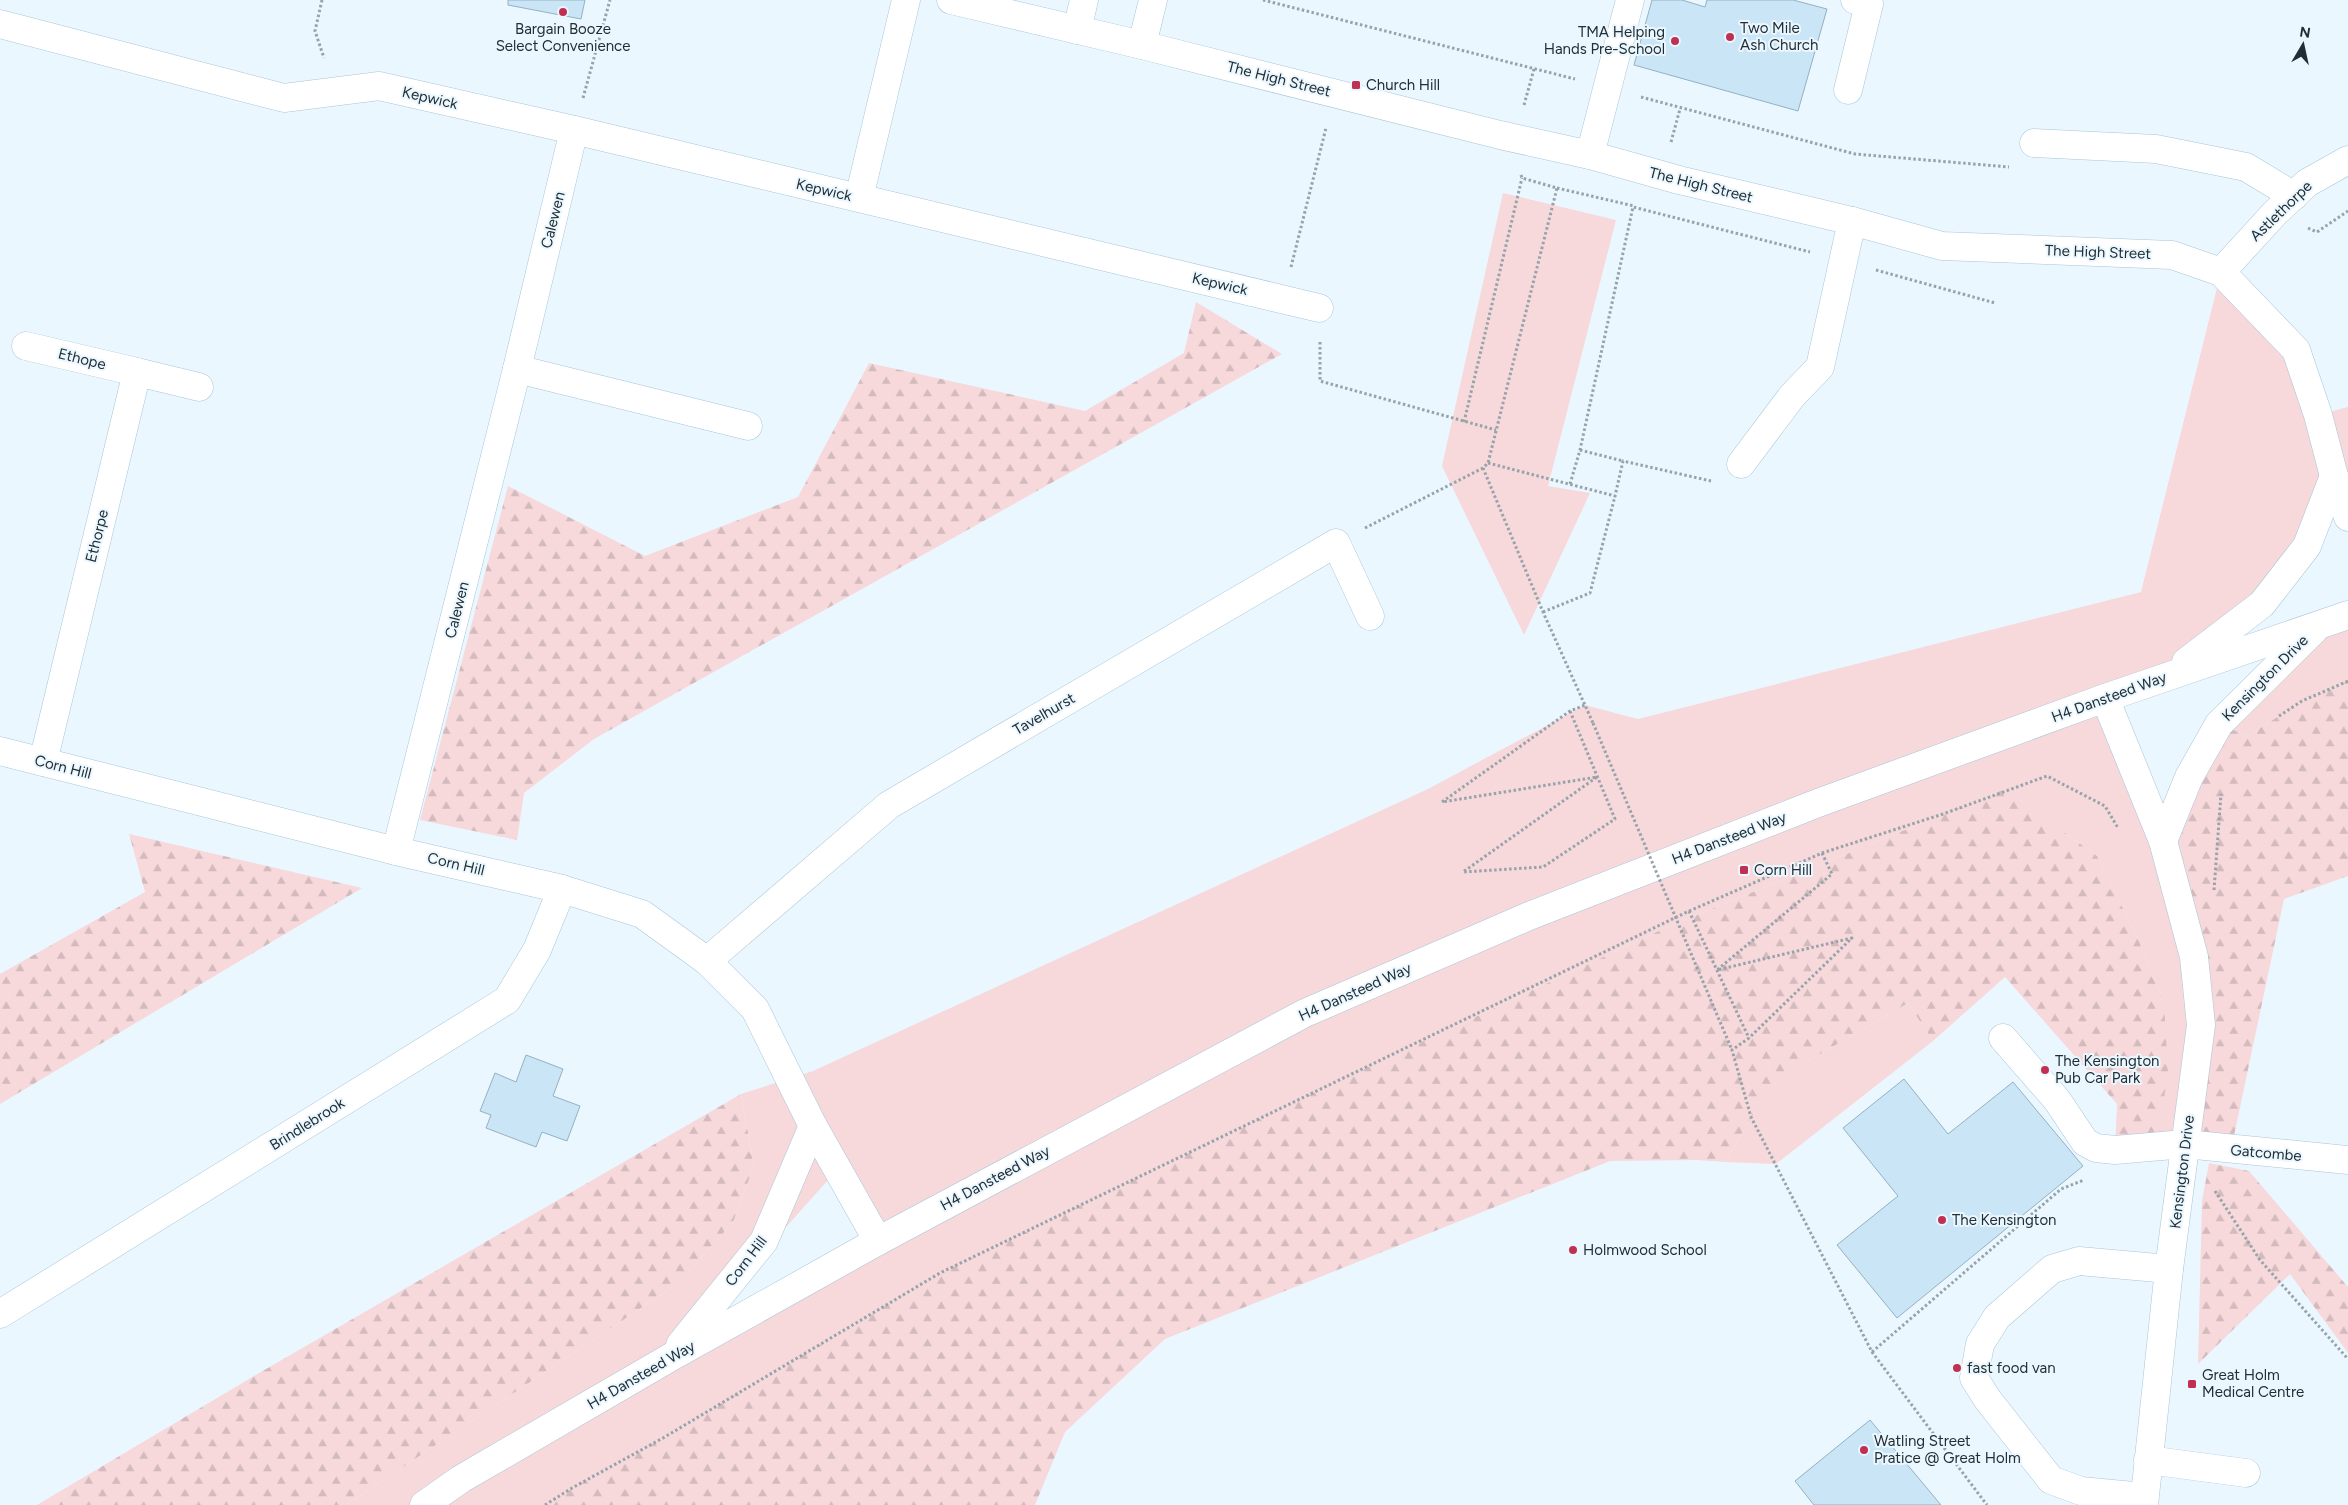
<svg xmlns="http://www.w3.org/2000/svg" width="2348" height="1505" viewBox="0 0 2348 1505" font-family="Figtree,sans-serif">
<defs>
<pattern id="forest-firs" width="22" height="20" patternUnits="userSpaceOnUse" patternTransform="scale(1.25)"><rect width="22" height="20" fill="#f7d8db"/><path d="M5 1l3.5 6h-7zM16 11l3.5 6h-7z" fill="#d3babd"/></pattern>
</defs>
<rect width="100%" height="100%" fill="#ebf7ff"/>
<g fill="#f7d8db" fill-rule="evenodd">
<path d="M1503 193 1616 220 1548 486 1590 493 1524 635 1442 466Z"/>
<path d="M2221 272 2296 350 2318 415 2348 407V517L2335 477 2307 546 2169 675 2105 698 2194 957 2185 1144 2156 1145 2164 1002 2138 939 2097 856 2005 789 1663 929 1349 1076 940 1273 663 1438 572 1488 545 1505H346L680 1282 733 1222 754 1166 741 1094 813 1071 1428 789 1585 705 1638 719 2141 592ZM837 1170 878 1241 672 1355Z"/>
<path d="M2348 615V681L2302 701 2248 736 2219 724Z"/>
<path d="M1908 1003 1933 1041 1776 1164 1726 1162 1751 1117 1803 1064Z"/>
</g>
<g fill="url(#forest-firs)">
<path d="M1196 302 1282 354 594 739 524 793 517 840 420 820 508 486 645 556 798 497 869 363 1085 411 1184 353Z"/>
<path d="M2348 681V876L2284 899 2231 1150 2185 1144 2201 1025 2163 841 2219 724 2248 736 2302 701Z"/>
<path d="M2005 789 2097 856 2138 939 2164 1002 2168 1074 2156 1145 2115 1150 2117 1104 2005 977 1933 1041 1908 1003 1803 1064 1751 1117 1726 1162 1697 1160 1610 1161 1165 1339 1065 1432 1035 1505H545L572 1488 663 1438 940 1273 1349 1076 1663 929Z"/>
<path d="M129 834 362 888 0 1104V974L145 892Z"/>
<path d="M741 1094 754 1166 733 1222 680 1282 346 1505H37L249 1379Z"/>
<path d="M2209 1163 2249 1171 2348 1287V1353L2290 1274 2198 1364 2202 1201Z"/>
</g>
<g fill="#cae6f6" stroke="#93b1c2">
<path d="M508 0H585L581 19 508 5Z"/>
<path d="M1652 0H1682L1705 7 1707 0H1793L1827 9 1798 111 1634 65Z"/>
<path d="M526 1055 563 1069 553 1096 580 1106 567 1141 542 1132 536 1147 486 1128 491 1115 480 1111 495 1073 516 1082Z"/>
<path d="M1904 1079 1948 1134 2013 1082 2083 1166 1897 1318 1837 1245 1898 1196 1843 1128Z"/>
<path d="M1870 1420 1941 1505H1814L1795 1481Z"/>
</g>
<g fill="none" stroke-linecap="round" stroke-linejoin="round">
<g stroke="#a8c6d8" stroke-width="29">
<g id="minor">
<path d="M951 0 1142 45 1500 135 1590 155 1679 180 1852 221 1942 246 2172 255 2221 272 2296 350 2318 415 2334 476 2348 517"/>
<path d="M0 24 284 98 379 86 574 130 1319 308"/>
<path d="M1077 30 1084 0"/>
<path d="M1142 45 1153 0"/>
<path d="M1848 90 1869 4 1855 0"/>
<path d="M2034 143 2156 149 2246 167 2294 196"/>
<path d="M1590 155 1630 0"/>
<path d="M859 198 906 0"/>
<path d="M2221 272 2275 213 2307 183 2348 160"/>
<path d="M26 346 137 372"/>
<path d="M517 369 748 426"/>
<path d="M1741 464 1792 396 1820 367 1852 221"/>
<path d="M2186 662 2262 604 2307 546 2334 476"/>
<path d="M2105 698 2163 841 2194 957 2201 1025 2169 1269 2144 1505"/>
<path d="M0 751 396 851 562 889 642 914 707 961 755 1009 813 1126 878 1241"/>
<path d="M43 762 137 372 199 387"/>
<path d="M2163 841 2189 777 2219 724 2314 630"/>
<path d="M396 851 517 369 574 130"/>
<path d="M707 961 889 805 1336 543 1370 616"/>
<path d="M2003 1038 2057 1100 2085 1142 2096 1148 2115 1150 2185 1144 2348 1160"/>
<path d="M0 1314 507 1000 537 950 562 889"/>
<path d="M680 1345 764 1241 813 1126"/>
<path d="M2148 1460 2246 1473"/>
<path d="M2144 1497 2081 1491 2051 1480 1988 1400 1974 1378 1980 1344 1997 1317 2052 1269 2079 1261 2169 1269"/>
<path d="M424 1505 461 1479 671 1357 878 1241 1305 1013 1529 916 1818 803 2105 698 2348 615"/>
</g>
</g>
<g stroke="#97a3aa" stroke-width="3" stroke-dasharray="2.5 2.5" stroke-linecap="butt">
<path d="M322 0 315 31 324 58"/>
<path d="M1263 0 1575 79"/>
<path d="M1641 97 1855 154 2009 167"/>
<path d="M583 98 610 0"/>
<path d="M1524 105 1534 69"/>
<path d="M1671 142 1680 109"/>
<path d="M1521 175 1522 178 1557 188 1488 463 1483 468 1543 612 1593 723"/>
<path d="M1557 188 1634 206"/>
<path d="M2308 228 2317 232 2348 211"/>
<path d="M1291 267 1326 128"/>
<path d="M1876 270 1995 303"/>
<path d="M1320 342V381L1496 430"/>
<path d="M1464 422 1522 178"/>
<path d="M1580 450 1623 461"/>
<path d="M1488 463 1615 496 1623 461 1711 481"/>
<path d="M1570 484 1580 450 1633 207 1810 252"/>
<path d="M1365 528 1483 468"/>
<path d="M1543 612 1590 593 1615 496"/>
<path d="M1570 711 1615 819 1543 867 1463 872 1597 777 1442 802 1570 711 1585 705"/>
<path d="M2279 716 2302 701 2348 681"/>
<path d="M1822 853 1832 874 1717 970 1852 938 1749 1038 1732 1050 1751 1117 1872 1352 1987 1505"/>
<path d="M2214 890 2221 794"/>
<path d="M1689 911 1749 1038"/>
<path d="M2215 1191 2260 1260 2348 1359"/>
<path d="M1872 1352 2061 1189 2084 1180"/>
<path d="M545 1505 572 1488 663 1438 940 1273 1689 911 1822 853 1943 814 2047 776 2105 806 2118 828"/>
</g>
<use href="#minor" stroke="#fff" stroke-width="28"/>
<path stroke="#97a3aa" stroke-width="3" stroke-dasharray="2.5 2.5" stroke-linecap="butt" d="M1593 723 1732 1050"/>
</g>
<g fill="#c03052" stroke="#ebf7ff" stroke-width="2">
<circle cx="563" cy="12" r="5"/>
<circle cx="1730" cy="37" r="5"/>
<circle cx="1675" cy="41" r="5"/>
<rect x="1351" y="80" width="10" height="10" rx="2.5"/>
<rect x="1739" y="865" width="10" height="10" rx="2.5"/>
<circle cx="2045" cy="1070" r="5"/>
<circle cx="1942" cy="1220" r="5"/>
<circle cx="1573" cy="1250" r="5"/>
<circle cx="1957" cy="1368" r="5"/>
<rect x="2187" y="1379" width="10" height="10" rx="2.5"/>
<circle cx="1864" cy="1450" r="5"/>
</g>
<g text-anchor="middle" stroke-width="4" stroke-linejoin="round" paint-order="stroke">
<g font-size="15" fill="#222e35" stroke="#ebf7ff" text-anchor="start">
<text x="1740" y="33">Two Mile<tspan x="1740" dy="17">Ash Church</tspan></text>
<text x="563" y="34" text-anchor="middle">Bargain Booze<tspan x="563" dy="17">Select Convenience</tspan></text>
<text x="1665" y="37" text-anchor="end">TMA Helping<tspan x="1665" dy="17">Hands Pre-School</tspan></text>
<text x="1366" y="90">Church Hill</text>
<text x="1754" y="875">Corn Hill</text>
<text x="2055" y="1066">The Kensington<tspan x="2055" dy="17">Pub Car Park</tspan></text>
<text x="1952" y="1225">The Kensington</text>
<text x="1583" y="1255">Holmwood School</text>
<text x="1967" y="1373">fast food van</text>
<text x="2202" y="1380">Great Holm<tspan x="2202" dy="17">Medical Centre</tspan></text>
<text x="1874" y="1446">Watling Street<tspan x="1874" dy="17">Pratice @ Great Holm</tspan></text>
</g>
<g font-size="15" fill="#222e35" stroke="#ebf7ff">
<text transform="translate(1279 79) rotate(14)" y="5">The High Street</text>
<text transform="translate(430 98) rotate(13)" y="5">Kepwick</text>
<text transform="translate(1701 185) rotate(14)" y="5">The High Street</text>
<text transform="translate(824 190) rotate(13)" y="5">Kepwick</text>
<text transform="translate(2281 211) rotate(-44)" y="5">Astlethorpe</text>
<text transform="translate(553 220) rotate(-76)" y="5">Calewen</text>
<text transform="translate(2098 252) rotate(2)" y="5">The High Street</text>
<text transform="translate(1220 284) rotate(13)" y="5">Kepwick</text>
<text transform="translate(82 359) rotate(14)" y="5">Ethope</text>
<text transform="translate(97 536) rotate(-76)" y="5">Ethorpe</text>
<text transform="translate(457 610) rotate(-76)" y="5">Calewen</text>
<text transform="translate(2265 678) rotate(-45)" y="5">Kensington Drive</text>
<text transform="translate(2109 697) rotate(-20)" y="5">H4 Dansteed Way</text>
<text transform="translate(1044 714) rotate(-30)" y="5">Tavelhurst</text>
<text transform="translate(63 767) rotate(14)" y="5">Corn Hill</text>
<text transform="translate(1729 838) rotate(-21)" y="5">H4 Dansteed Way</text>
<text transform="translate(456 864) rotate(13)" y="5">Corn Hill</text>
<text transform="translate(1355 992) rotate(-24)" y="5">H4 Dansteed Way</text>
<text transform="translate(307 1124) rotate(-32)" y="5">Brindlebrook</text>
<text transform="translate(2266 1153) rotate(5)" y="5">Gatcombe</text>
<text transform="translate(2182 1172) rotate(-83)" y="5">Kensington Drive</text>
<text transform="translate(995 1178) rotate(-28)" y="5">H4 Dansteed Way</text>
<text transform="translate(746 1261) rotate(-53)" y="5">Corn Hill</text>
<text transform="translate(641 1375) rotate(-30)" y="5">H4 Dansteed Way</text>
</g>
</g>
<g transform="translate(2303 45) rotate(9)" stroke="#ebf7ff" stroke-width="4" paint-order="stroke">
<path d="M0-4L9 19L0 12L-9 19Z" fill="#222e35"/>
<text y="-8" font-size="14" font-weight="bold" text-anchor="middle" fill="#222e35">N</text>
</g>
</svg>
